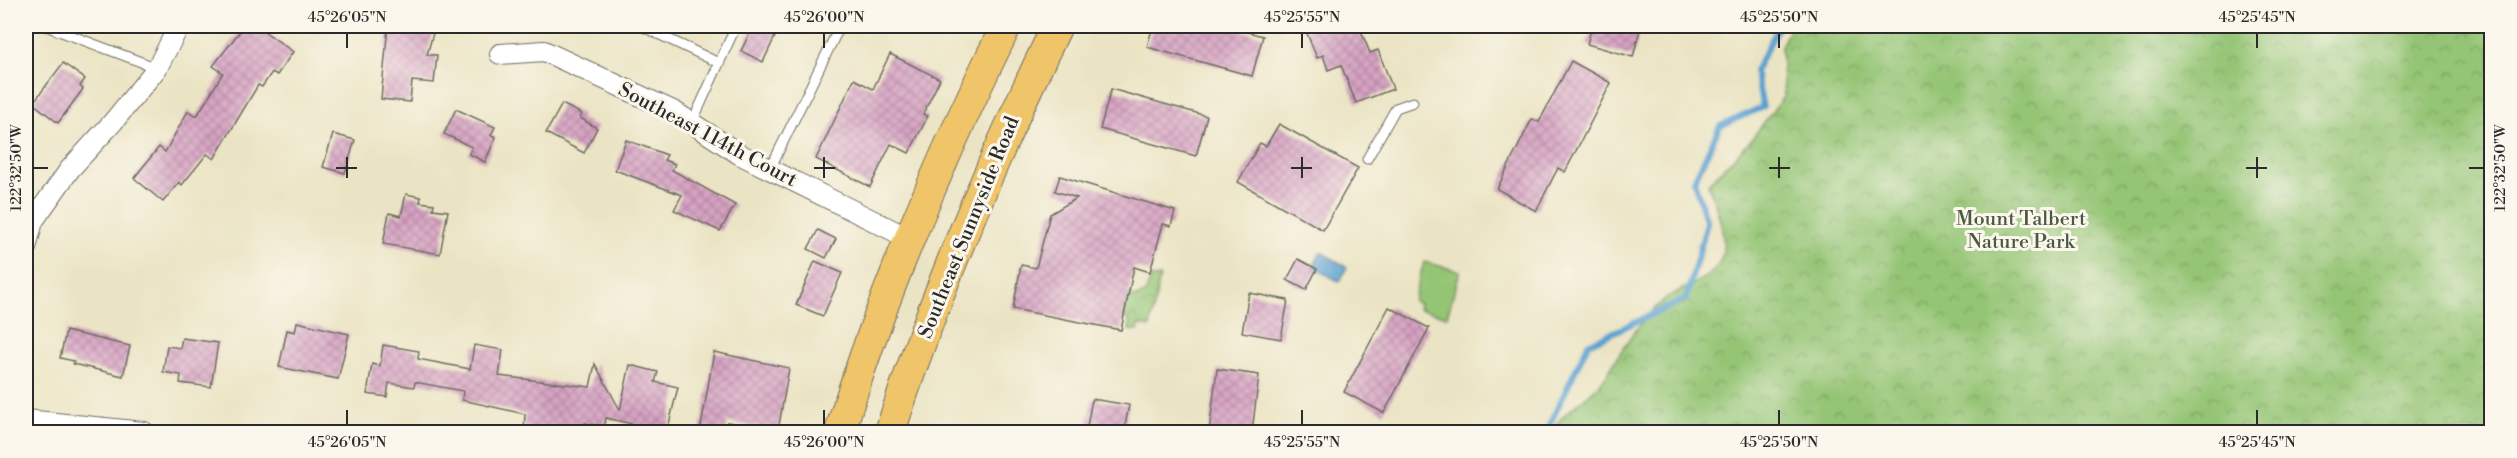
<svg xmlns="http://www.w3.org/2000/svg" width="2517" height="458" viewBox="0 0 2517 458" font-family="'Libre Bodoni',serif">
<defs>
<pattern id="park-crowns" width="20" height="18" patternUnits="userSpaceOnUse" patternTransform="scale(1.5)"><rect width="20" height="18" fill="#94c575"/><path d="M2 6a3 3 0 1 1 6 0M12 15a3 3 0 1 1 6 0" fill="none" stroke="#79a060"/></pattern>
<pattern id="building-cross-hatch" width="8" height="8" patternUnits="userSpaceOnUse" patternTransform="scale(1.5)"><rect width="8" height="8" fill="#d7a3c3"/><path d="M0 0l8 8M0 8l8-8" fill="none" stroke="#af859f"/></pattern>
</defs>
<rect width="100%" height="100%" fill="#fbf7ec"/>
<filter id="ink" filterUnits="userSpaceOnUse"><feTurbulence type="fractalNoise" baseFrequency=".0167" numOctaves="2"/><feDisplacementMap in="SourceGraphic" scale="12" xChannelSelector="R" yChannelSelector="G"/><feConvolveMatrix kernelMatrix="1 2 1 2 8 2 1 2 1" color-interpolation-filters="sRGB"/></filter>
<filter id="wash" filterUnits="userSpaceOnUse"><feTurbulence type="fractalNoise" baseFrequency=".008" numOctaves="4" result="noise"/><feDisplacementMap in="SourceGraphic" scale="24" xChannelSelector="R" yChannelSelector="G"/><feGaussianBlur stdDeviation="1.35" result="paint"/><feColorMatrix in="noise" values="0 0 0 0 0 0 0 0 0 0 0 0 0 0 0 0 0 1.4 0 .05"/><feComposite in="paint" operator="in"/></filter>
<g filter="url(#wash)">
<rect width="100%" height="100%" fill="#ebe4c4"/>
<g fill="url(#park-crowns)" stroke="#607850" stroke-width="1.5">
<path d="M1791 26H2491V432H1551C1563 411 1579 405 1596 388 1604 381 1609 370 1614 362 1631 337 1645 313 1670 296 1687 285 1713 280 1721 259 1729 236 1715 205 1708 184L1750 141 1784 96 1781 46Z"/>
<path d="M1160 277 1150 327 1139 325 1138 331 1129 330 1130 322 1124 317 1128 296 1136 297 1145 294 1151 278Z"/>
</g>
<path fill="#94c575" stroke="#607850" stroke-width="1.5" d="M1424 262 1460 271 1447 316 1418 309 1419 304 1413 301Z"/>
<path fill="#5aa0d0" stroke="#42667e" stroke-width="1.5" d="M1321 252 1347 267 1340 282 1313 267Z"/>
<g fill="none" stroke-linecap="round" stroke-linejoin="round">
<path stroke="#5aa0d0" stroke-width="6" d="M1546 432 1588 344 1686 299 1707 223 1694 181 1720 126 1763 107 1755 71 1779 26"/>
</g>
<g id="blocks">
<g fill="url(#building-cross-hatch)">
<path d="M244 26H257L293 52 277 75 272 72 262 87 258 85 214 159 207 154 182 185 179 182 163 202 134 178 159 147 165 152 188 111 197 116 223 73 213 66Z"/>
<path d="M388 26H435L427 55H437L434 83 412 81 410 102 381 99Z"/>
<path d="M753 26H780L763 62 741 51Z"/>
<path d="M1153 26H1224L1263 36 1252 76 1147 47Z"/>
<path d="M1304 26H1359L1370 53 1378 50 1393 89 1356 103 1341 65 1328 70 1323 55 1317 58Z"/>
<path d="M1592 26H1641L1633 57 1587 44Z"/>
<path d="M890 54 940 79 923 114 928 116 909 153 891 144 870 187 816 159 854 79 873 89Z"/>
<path d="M1571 61 1611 83 1565 172 1558 168 1536 211 1497 189 1532 119 1539 122Z"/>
<path d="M63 63 85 79 80 86 83 89 58 123 33 103Z"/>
<path d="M1111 89 1207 116 1196 156 1100 129Z"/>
<path d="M562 104 582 114 580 118 597 128 584 153 546 133Z"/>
<path d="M456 109 495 127 491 135 496 137 485 162 469 154 472 147 444 134Z"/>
<path d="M1279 124 1358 168 1323 230 1238 182 1260 143 1266 146Z"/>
<path d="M333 134 355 140 345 173 323 167Z"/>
<path d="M626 140 667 155 664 160 675 164 672 170 735 205 720 231 674 210 682 195 615 170Z"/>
<path d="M1060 176 1175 211 1171 226 1163 224 1150 272 1134 267 1121 330 1013 309 1021 265 1036 268 1050 214 1077 198 1055 191Z"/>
<path d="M406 194 421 197 420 202 434 204 433 209 448 211 440 254 383 244 389 213 401 216Z"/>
<path d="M818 230 836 239 826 258 808 249Z"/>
<path d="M1298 259 1317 269 1306 290 1287 280Z"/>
<path d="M815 261 842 273 823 316 796 305Z"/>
<path d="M1249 293 1288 300 1281 339 1242 332Z"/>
<path d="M1389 307 1429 328 1384 413 1344 392Z"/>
<path d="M297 322 349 334 338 379 279 367 287 330 295 332Z"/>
<path d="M66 331 130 346 123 376 73 364 74 361 60 358Z"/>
<path d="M182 338 218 343 211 387 180 383 181 375 163 372 167 346 180 348Z"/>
<path d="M383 345 419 351 418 359 470 369 474 345 503 350 499 376 590 387 595 364 620 410 630 365 658 372 655 382 678 387 667 432 606 418 604 427 585 423 583 432 524 429 525 414 462 400 463 391 415 382 414 387 389 383 387 397 367 394 372 364 380 366Z"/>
<path d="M714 352 789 368 778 431 727 422 726 432H700Z"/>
<path d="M1217 369 1259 375 1252 432H1209Z"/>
<path d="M1092 399 1129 405 1124 432H1086Z"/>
</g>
</g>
</g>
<g filter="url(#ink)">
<use href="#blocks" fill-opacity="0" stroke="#6e6c61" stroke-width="1.5"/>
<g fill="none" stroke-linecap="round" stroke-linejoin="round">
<g stroke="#6e6c61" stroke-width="11">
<g id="service">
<path d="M46 26 157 68"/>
<path d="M641 26 719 63"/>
<path d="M692 123 736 26"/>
<path d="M1367 159 1396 108 1413 102"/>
<path d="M770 169 840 26"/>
</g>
</g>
<g stroke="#6e6c61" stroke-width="22">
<g id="minor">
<path d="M500 54 544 51 675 112 739 154 910 239"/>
<path d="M26 248 33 221 70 169 113 122 157 68 179 26"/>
<path d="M26 420 144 432"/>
</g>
</g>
<g stroke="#6e6c61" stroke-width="32">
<g id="primary">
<path d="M840 432C882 293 942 156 1006 26"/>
<path d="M890 432C935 292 993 158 1057 26"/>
</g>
</g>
<use href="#service" stroke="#fff" stroke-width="9"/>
<use href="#minor" stroke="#fff" stroke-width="20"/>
<use href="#primary" stroke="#f0c469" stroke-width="30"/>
</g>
</g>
<path fill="none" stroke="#2b2b2b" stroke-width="2" d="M347 33V48M824 33V48M1302 33V48M1779 33V48M2257 33V48M347 157V178M824 157V178M1302 157V178M1779 157V178M2257 157V178M33 168H48M336 168H357M814 168H835M1291 168H1312M1769 168H1790M2246 168H2267M2469 168H2484M347 410V425M824 410V425M1302 410V425M1779 410V425M2257 410V425"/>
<g text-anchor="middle" stroke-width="6" stroke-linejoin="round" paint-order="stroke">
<g font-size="20" fill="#2b2b2b" stroke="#fbf7ec">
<text transform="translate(708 134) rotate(28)" y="7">Southeast 114th Court</text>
<text transform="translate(968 227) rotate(-68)" y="7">Southeast Sunnyside Road</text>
</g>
<g font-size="20" fill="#4a5941" stroke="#fbf7ec">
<text x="2021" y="225">Mount Talbert<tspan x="2021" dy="23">Nature Park</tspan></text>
</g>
</g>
<rect width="2517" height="458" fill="none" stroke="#fbf7ec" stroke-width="66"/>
<rect x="33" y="33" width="2451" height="392" fill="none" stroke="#2b2b2b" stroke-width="2"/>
<g font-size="15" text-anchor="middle" fill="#2b2b2b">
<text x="347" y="22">45°26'05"N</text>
<text x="824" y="22">45°26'00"N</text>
<text x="1302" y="22">45°25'55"N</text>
<text x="1779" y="22">45°25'50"N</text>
<text x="2257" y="22">45°25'45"N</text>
<text transform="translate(2500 168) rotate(-90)" y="5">122°32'50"W</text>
<text transform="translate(16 168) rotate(-90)" y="5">122°32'50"W</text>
<text x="347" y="447">45°26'05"N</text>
<text x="824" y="447">45°26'00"N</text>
<text x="1302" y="447">45°25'55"N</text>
<text x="1779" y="447">45°25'50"N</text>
<text x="2257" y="447">45°25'45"N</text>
</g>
</svg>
